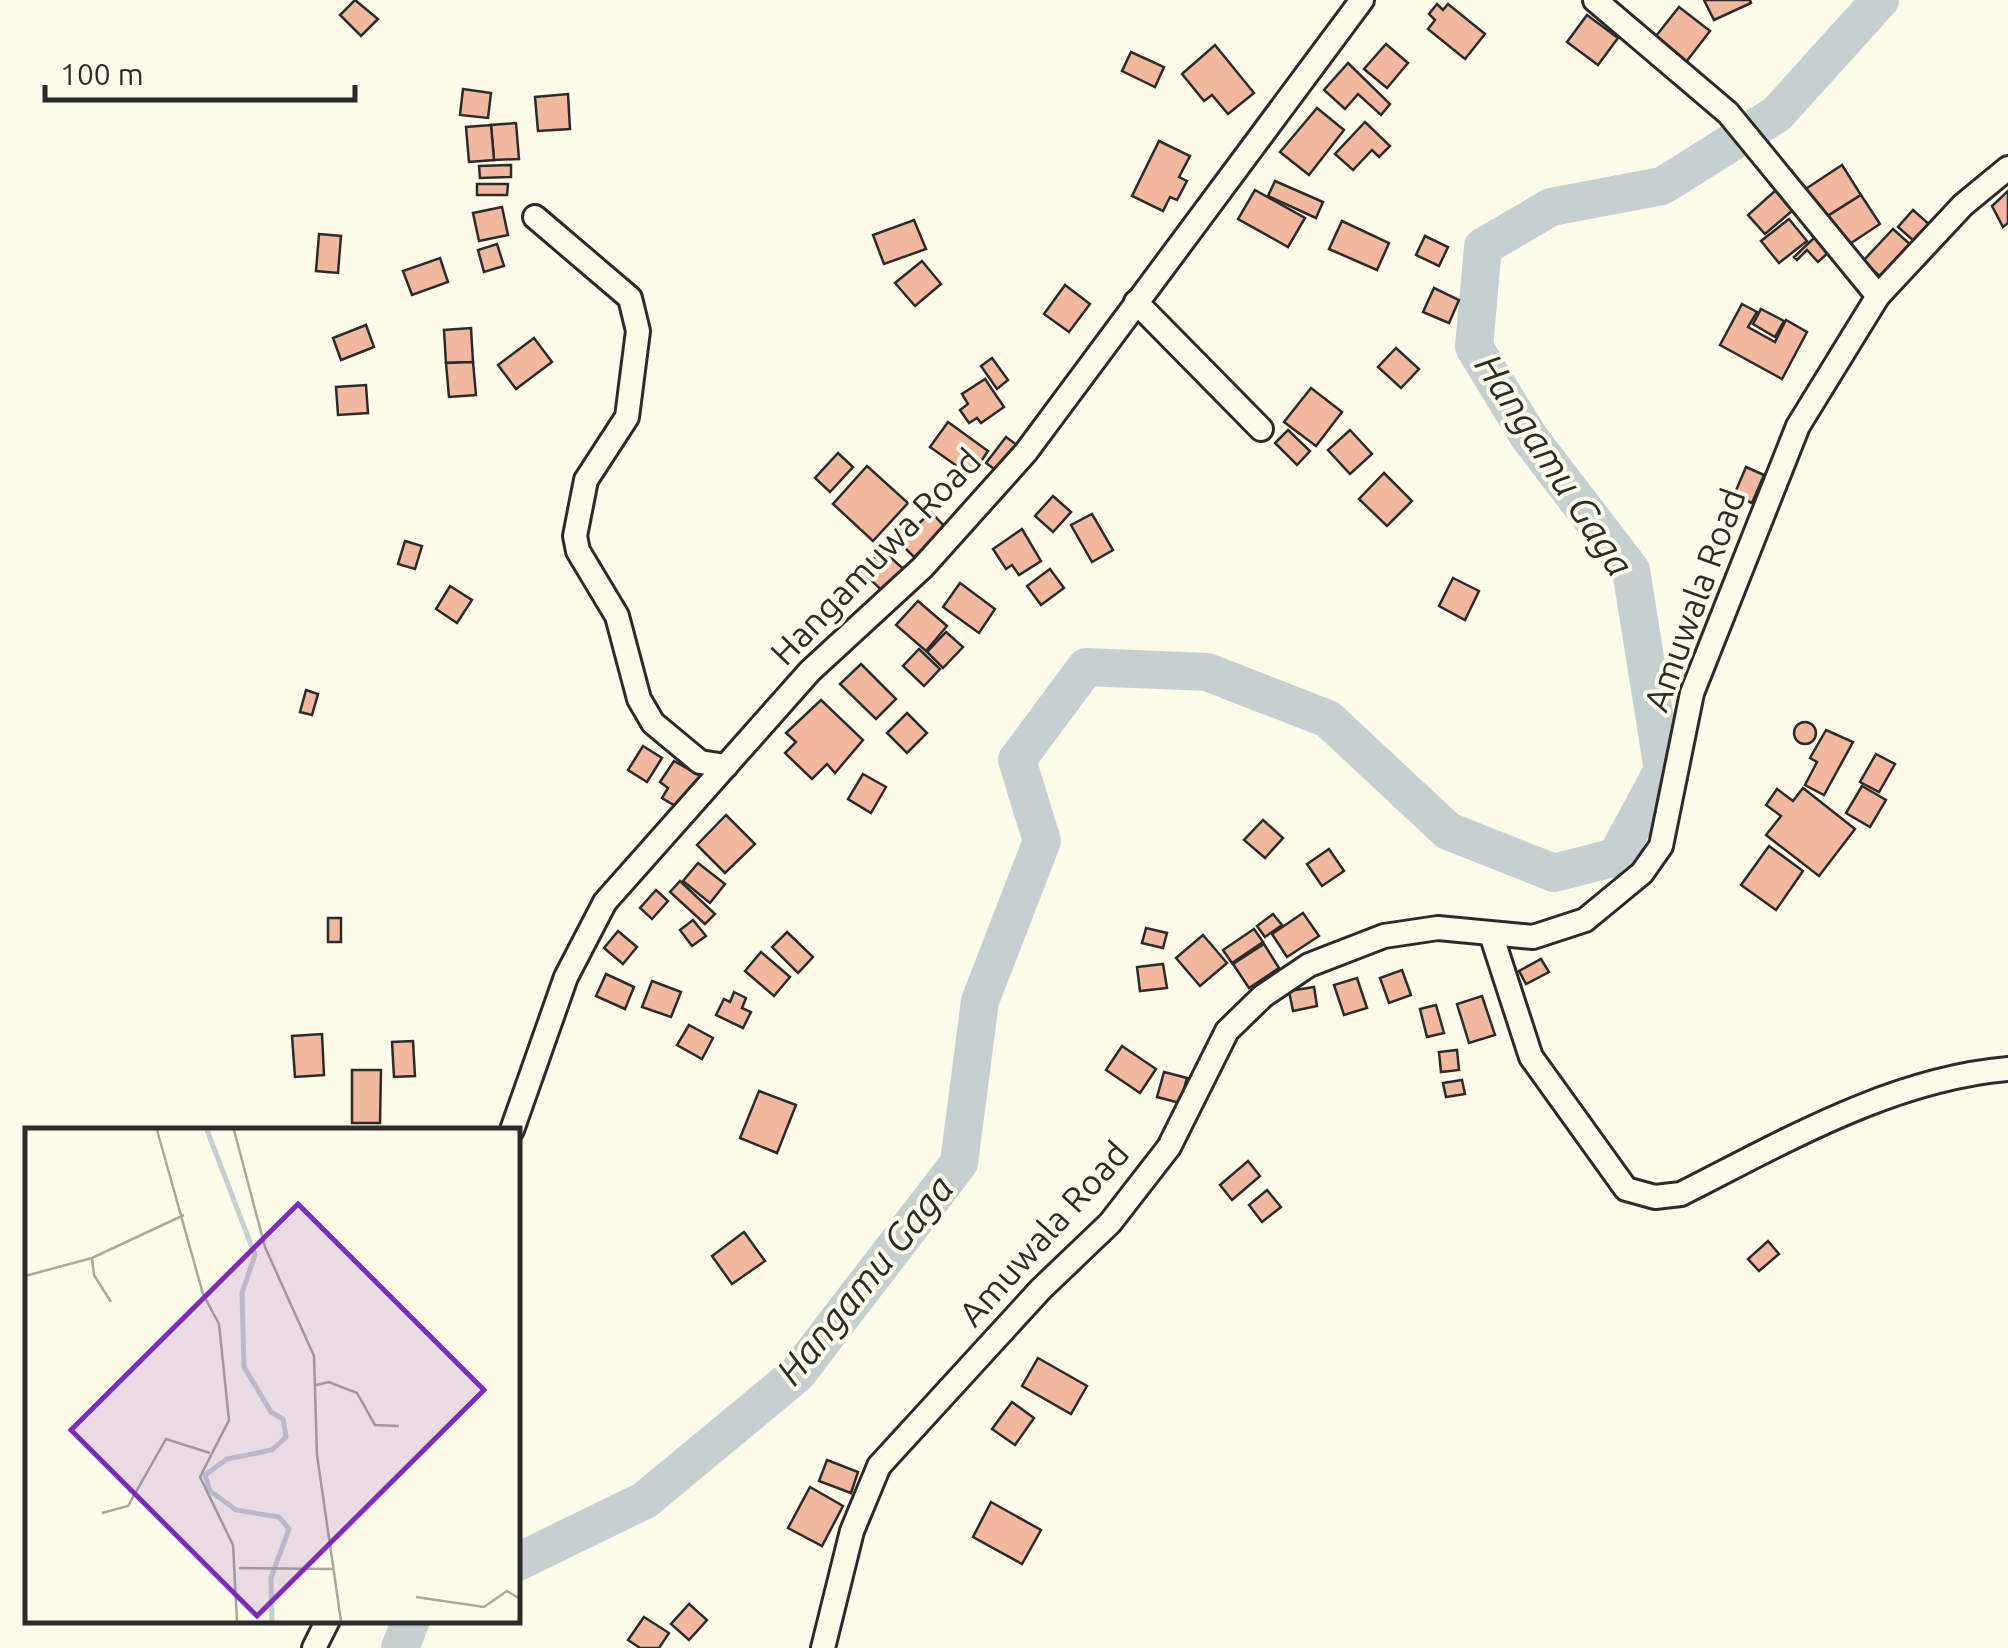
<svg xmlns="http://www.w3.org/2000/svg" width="2008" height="1648" viewBox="0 0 2008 1648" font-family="Ubuntu,sans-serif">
<rect width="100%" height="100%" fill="#fdfbea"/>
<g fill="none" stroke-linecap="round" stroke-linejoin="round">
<g stroke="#c7d0d0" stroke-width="38">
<path d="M518 1562 645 1500 797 1374 959 1163 980 1001 1042 841 1017 760 1086 667 1207 672 1328 719 1448 831 1554 873 1616 857 1663 770 1631 570 1529 437 1474 347 1483 247 1551 207 1662 186 1777 114 1880 0"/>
<path d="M400 1648 411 1620"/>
</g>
</g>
<g fill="#f2b8a0" stroke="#2b2b2b" stroke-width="2.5">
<path d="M355 0 378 19 361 36 340 15Z"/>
<path d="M1704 0H1750L1751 3 1714 20Z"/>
<path d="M1437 4 1443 10 1448 4 1485 34 1465 59 1428 29 1435 20 1429 14Z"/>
<path d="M1679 7 1710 31 1683 66 1652 41Z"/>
<path d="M1587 15 1618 38 1598 65 1567 42Z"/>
<path d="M1386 44 1408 63 1387 88 1364 69Z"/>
<path d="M1215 45 1254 93 1228 114 1212 95 1204 101 1182 74Z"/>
<path d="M1131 52 1164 67 1155 87 1122 71Z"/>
<path d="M1348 63 1390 104 1381 115 1358 94 1345 109 1324 90Z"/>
<path d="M463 89 491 93 488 118 460 115Z"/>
<path d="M568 94 570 129 538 131 535 97Z"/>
<path d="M1317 108 1344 130 1309 175 1280 152Z"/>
<path d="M1365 122 1390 146 1379 157 1372 150 1353 170 1335 154Z"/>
<path d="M516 123 519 159 494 160 491 125Z"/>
<path d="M491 125 494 160 469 162 466 127Z"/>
<path d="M1159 141 1190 156 1179 177 1187 181 1177 200 1170 197 1163 211 1132 196Z"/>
<path d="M511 165V177L480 178 479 166Z"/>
<path d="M1842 165 1861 195 1823 219 1804 190Z"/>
<path d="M1275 181 1323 202 1316 218 1268 196Z"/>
<path d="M477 184H508L507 195H477Z"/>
<path d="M1255 190 1305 218 1288 247 1238 219Z"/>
<path d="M1776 190 1793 210 1765 234 1748 215Z"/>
<path d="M2008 191V223L2003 227 1992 206Z"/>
<path d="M1861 195 1880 224 1842 249 1823 219Z"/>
<path d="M502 207 508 235 479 241 473 213Z"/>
<path d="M1913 210 1930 225 1915 242 1898 227Z"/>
<path d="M1789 219 1807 241 1779 263 1761 241Z"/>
<path d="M914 220 926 249 884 264 873 235Z"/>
<path d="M1342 221 1389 243 1377 270 1329 249Z"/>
<path d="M1893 229 1912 246 1883 279 1863 261Z"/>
<path d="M319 234 341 236 338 273 316 271Z"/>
<path d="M1425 236 1448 247 1439 266 1416 255Z"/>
<path d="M1816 236 1830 251 1818 262 1807 250 1797 260 1794 257Z"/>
<path d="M497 244 504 266 484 272 478 250Z"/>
<path d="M440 258 448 282 412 295 403 271Z"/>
<path d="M922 261 941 284 915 306 895 283Z"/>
<path d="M1065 285 1090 304 1069 332 1044 314Z"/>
<path d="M1434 288 1459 300 1449 323 1423 312Z"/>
<path d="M1742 304 1757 312 1748 327 1775 342 1786 320 1807 332 1782 379 1720 345Z"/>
<path d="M1761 309 1784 321 1775 337 1753 324Z"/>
<path d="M366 325 374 347 341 360 333 338Z"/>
<path d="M471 328 473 362 446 363 444 330Z"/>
<path d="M534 338 552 362 516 389 498 365Z"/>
<path d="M1396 348 1419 369 1401 388 1378 367Z"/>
<path d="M992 358 1008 380 997 389 981 366Z"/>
<path d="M473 362 476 395 449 397 446 363Z"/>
<path d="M985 379 1004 407 981 423 977 418 969 423 960 410 968 404 962 394Z"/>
<path d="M366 385 368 413 338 415 336 387Z"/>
<path d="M1311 388 1342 412 1316 446 1284 422Z"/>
<path d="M948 422 988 451 971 476 930 447Z"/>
<path d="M1288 430 1310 451 1297 465 1275 443Z"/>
<path d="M1350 430 1372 454 1350 474 1328 450Z"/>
<path d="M1006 437 1017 445 997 471 986 463Z"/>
<path d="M838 453 853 467 830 492 815 478Z"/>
<path d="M867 466 908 503 873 541 833 504Z"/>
<path d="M1746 467 1764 475 1752 503 1734 495Z"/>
<path d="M1384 473 1412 501 1387 526 1359 499Z"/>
<path d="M1053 496 1071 512 1053 532 1035 516Z"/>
<path d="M931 512 945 527 914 557 899 542Z"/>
<path d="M1092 514 1113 550 1092 562 1071 525Z"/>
<path d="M1022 529 1041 561 1019 575 1012 565 1006 569 993 549Z"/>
<path d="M405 541 422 546 415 569 398 564Z"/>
<path d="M882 550 907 572 887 595 862 572Z"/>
<path d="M1050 569 1064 588 1041 605 1027 586Z"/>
<path d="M1453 578 1479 591 1465 620 1439 606Z"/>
<path d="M960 583 995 609 979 633 943 607Z"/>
<path d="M450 586 472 600 457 623 436 609Z"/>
<path d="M918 601 947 626 926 651 896 625Z"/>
<path d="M946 632 963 647 943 668 927 652Z"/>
<path d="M919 649 940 669 924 686 903 666Z"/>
<path d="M861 664 896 699 876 719 840 684Z"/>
<path d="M306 690 318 694 312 715 300 712Z"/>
<path d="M821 700 863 740 835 773 827 764 812 779 785 753 796 742 786 733Z"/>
<path d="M907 713 927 733 907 753 887 733Z"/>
<circle cx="1805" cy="733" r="11"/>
<path d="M1826 730 1853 742 1824 795 1805 785 1817 762 1810 758Z"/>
<path d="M643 746 662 758 647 782 628 770Z"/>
<path d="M1876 754 1895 764 1879 792 1860 782Z"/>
<path d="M674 761 704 778 682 810 662 798 668 788 660 782Z"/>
<path d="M863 774 886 787 871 813 848 799Z"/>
<path d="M1862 786 1886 800 1870 827 1846 813Z"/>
<path d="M1803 788 1855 829 1819 876 1766 835 1781 816 1766 805 1777 789 1793 801Z"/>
<path d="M726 815 755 844 725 873 697 845Z"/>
<path d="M1263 820 1283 838 1265 858 1244 840Z"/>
<path d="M1769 846 1803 871 1776 910 1741 885Z"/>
<path d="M1329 849 1344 871 1322 886 1307 864Z"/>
<path d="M698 863 725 884 710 903 683 881Z"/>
<path d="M680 881 715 914 705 924 670 892Z"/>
<path d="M656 890 668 901 652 919 640 908Z"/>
<path d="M1303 913 1319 936 1287 957 1272 934Z"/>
<path d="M1273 914 1282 925 1265 937 1257 926Z"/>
<rect x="328" y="918" width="13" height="24"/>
<path d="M693 920 706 936 692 946 680 930Z"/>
<path d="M1146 928 1167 933 1163 948 1142 943Z"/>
<path d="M1254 929 1263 942 1232 963 1223 950Z"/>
<path d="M618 931 637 947 623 964 604 948Z"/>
<path d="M787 932 813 957 798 973 772 947Z"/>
<path d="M1203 935 1227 963 1200 986 1176 958Z"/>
<path d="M1264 944 1279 968 1249 988 1233 964Z"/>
<path d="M761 952 790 977 774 996 745 971Z"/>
<path d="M1541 959 1549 972 1526 984 1519 971Z"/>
<path d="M1163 964 1167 988 1140 991 1137 967Z"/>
<path d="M1402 970 1411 995 1389 1003 1380 978Z"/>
<path d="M606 974 634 987 625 1009 596 996Z"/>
<path d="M1357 978 1367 1008 1344 1015 1334 985Z"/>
<path d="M652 981 681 992 671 1017 642 1007Z"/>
<path d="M1314 987 1317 1006 1293 1011 1289 991Z"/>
<path d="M734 992 746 998 742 1008 751 1012 743 1028 716 1015 724 999 730 1002Z"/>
<path d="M1482 996 1495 1035 1469 1043 1457 1004Z"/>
<path d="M1436 1005 1444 1033 1427 1037 1420 1009Z"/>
<path d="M689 1025 713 1038 702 1059 677 1045Z"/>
<path d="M322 1034 324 1075 295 1077 292 1036Z"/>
<path d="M413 1041 415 1076 394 1077 392 1042Z"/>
<path d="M1122 1046 1156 1069 1140 1093 1106 1070Z"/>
<path d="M1457 1050 1459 1070 1441 1072 1439 1052Z"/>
<path d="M352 1070H381L380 1123H352Z"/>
<path d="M1164 1072 1187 1078 1180 1103 1157 1097Z"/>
<path d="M1462 1080 1465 1094 1446 1097 1443 1083Z"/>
<path d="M759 1091 796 1105 777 1153 740 1138Z"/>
<path d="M1248 1161 1260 1176 1232 1200 1220 1185Z"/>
<path d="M1267 1190 1281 1207 1262 1222 1249 1205Z"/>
<path d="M744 1232 765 1261 732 1284 712 1256Z"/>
<path d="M1768 1241 1779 1254 1759 1271 1748 1259Z"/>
<path d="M1038 1358 1087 1386 1071 1414 1022 1386Z"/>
<path d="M1012 1402 1034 1418 1015 1445 992 1429Z"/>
<path d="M827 1460 858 1472 851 1493 819 1481Z"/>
<path d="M810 1487 843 1506 822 1546 788 1528Z"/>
<path d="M991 1502 1041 1530 1022 1564 973 1537Z"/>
<path d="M689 1604 707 1620 689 1640 671 1624Z"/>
<path d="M644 1617 669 1633 659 1648H640L628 1640Z"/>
</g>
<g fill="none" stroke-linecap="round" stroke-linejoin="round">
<g stroke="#2b2b2b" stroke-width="28">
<g id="minor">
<path d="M1595 0 1728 113 1878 296"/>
<path d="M535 217 630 298 638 331 627 417 586 480 575 536 578 551 617 616 639 699 653 723 700 762 726 766"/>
<path d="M1136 302 1261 429"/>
<path d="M1491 934 1531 1057 1626 1189 1655 1197 1681 1194C1784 1142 1891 1079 2008 1069"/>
<path d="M512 1130 566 977 605 902 810 671 923 567 1026 452 1362 0"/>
<path d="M314 1648 328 1620"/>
<path d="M823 1648 852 1531 879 1466 1041 1289 1110 1223 1169 1147 1227 1031 1263 996 1309 965 1384 936 1438 928 1533 937 1585 920 1642 873 1661 846 1692 693 1798 426 1878 296 1963 205 2008 168"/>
</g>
</g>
<use href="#minor" stroke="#fdfbea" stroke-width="22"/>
</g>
<g text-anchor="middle" stroke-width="8" stroke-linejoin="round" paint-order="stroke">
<g font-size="35" fill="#2b2b2b" stroke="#fdfbea">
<text transform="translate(876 557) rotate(-46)" y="12">Hangamuwa Road</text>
<text transform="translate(1695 600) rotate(-70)" y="12">Amuwala Road</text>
<text transform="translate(1044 1234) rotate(-48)" y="12">Amuwala Road</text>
</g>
<g font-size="38" font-style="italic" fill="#2b2b2b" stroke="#fdfbea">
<text transform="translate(1554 465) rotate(57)" y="13">Hangamu Gaga</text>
<text transform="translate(865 1280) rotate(-51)" y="13">Hangamu Gaga</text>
</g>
</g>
<g transform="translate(25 1128)">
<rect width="495" height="495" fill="#fdfbea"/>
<path fill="none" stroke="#c7d0d0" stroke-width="5" d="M182 2 230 127 217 165 219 239 246 284 258 291 261 309 247 322 202 331 180 347 185 363 211 382 254 389 264 401 246 450 247 493"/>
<path fill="none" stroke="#a9a89e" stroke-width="2.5" d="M132 2 178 166 194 196 204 292 175 349 208 417 212 493M209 2 240 119 289 228 292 327 316 493M67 130 69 147 86 174M0 148 67 130 159 87M291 257 304 254 332 265 350 297 374 298M77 385 103 378 141 311 185 325M214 440 309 441M391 469 459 479 482 463 495 471"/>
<path fill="#7b2cbf" fill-opacity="0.15" stroke="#7b2cbf" stroke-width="5" d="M273 76 459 262 232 488 46 302Z"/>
<rect width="495" height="495" fill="none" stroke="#2b2b2b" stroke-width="5"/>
</g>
<path d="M45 85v15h310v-15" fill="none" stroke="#2b2b2b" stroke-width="5"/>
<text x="60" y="85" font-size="30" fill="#2b2b2b" stroke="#fdfbea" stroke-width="8" paint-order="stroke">100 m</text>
</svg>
